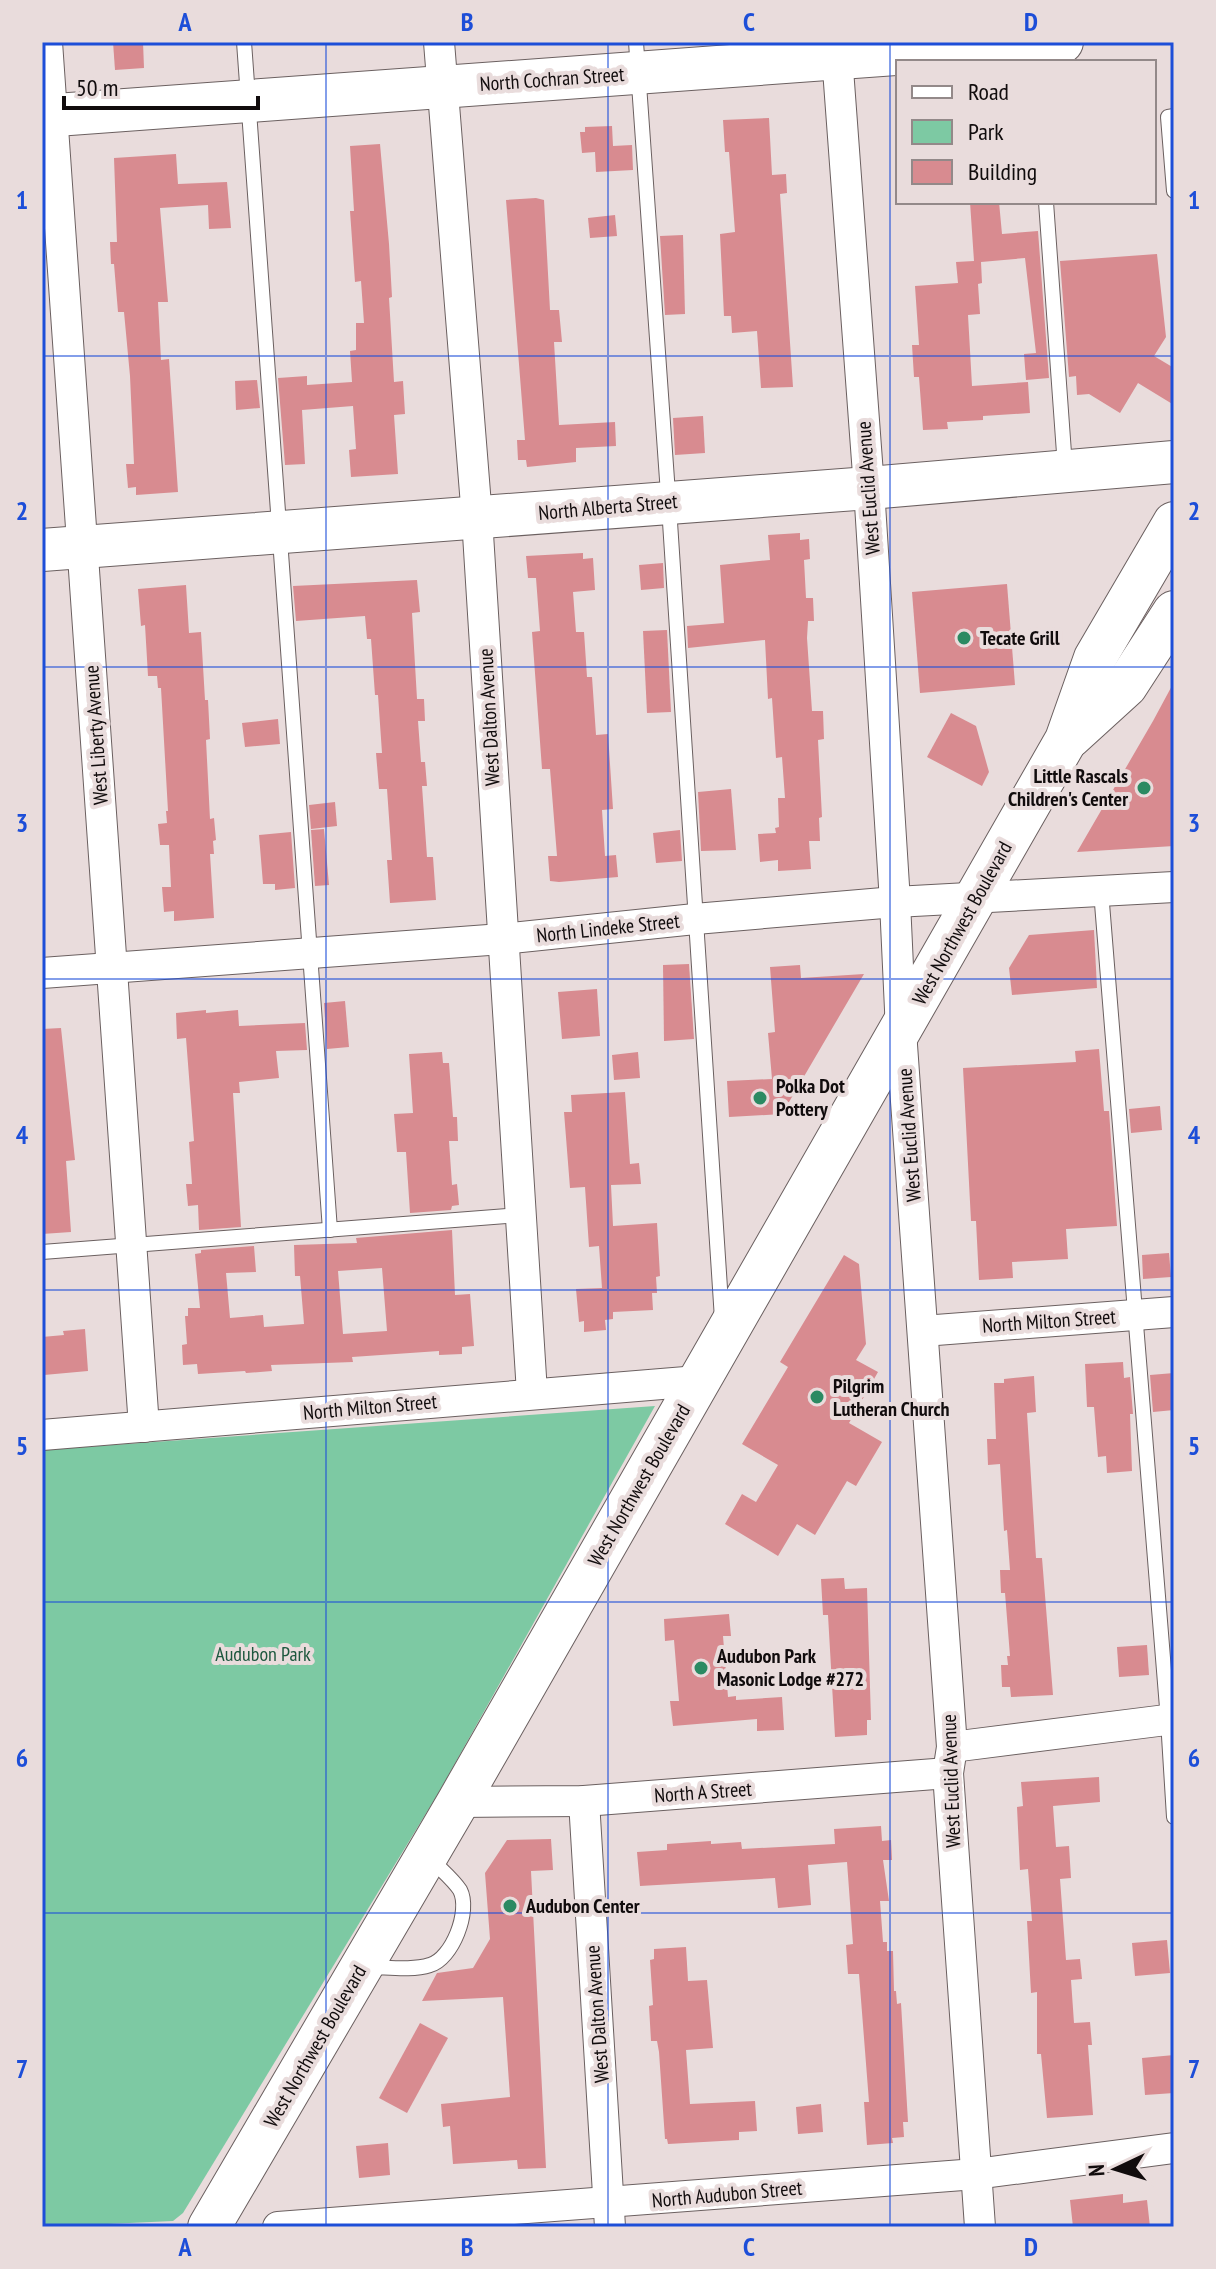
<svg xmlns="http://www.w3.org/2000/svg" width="1216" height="2269" viewBox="0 0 1216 2269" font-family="'PT Sans Narrow',sans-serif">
<rect width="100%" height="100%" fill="#e9dcdc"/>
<path fill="#7dc9a3" d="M655 1406 439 1792 183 2213 173 2221 42 2227V1450Z"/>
<g fill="#d88b90" fill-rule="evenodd">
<path d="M113 42H143L144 68 115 70Z"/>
<path d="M769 118 772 175 786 174 787 193 780 194 793 387 761 388 757 331 732 333 731 316H724L720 234 735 232 729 152H725L723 120Z"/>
<path d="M612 126 613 146 632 145 633 170 596 172 595 152 582 153 580 132H585V127Z"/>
<path d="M380 144 389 244 392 297 389 298 394 382 403 381 405 414 394 415 398 474 351 477 349 450 356 449 353 406 302 410 305 464 285 465 278 378 307 376V385L352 382 350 351 356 350V323H364L361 281 355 282 350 211H354L350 146Z"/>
<path d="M176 154 178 184 227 182 231 228 209 229 208 205 160 208 168 302H158L161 360 169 359 178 492 136 495V487L128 488 126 464H134L130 376 124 312H118L114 264H111L110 242H117L114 158Z"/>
<path d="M536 198 544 200 550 310H559L562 342H554L559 425 615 422 616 446 576 448V462L527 467 526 460H518L517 440H525L506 200Z"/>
<path d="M970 202H999L1002 234 1038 231 1049 378 1026 380 1024 354 1036 353 1025 258 981 262 982 283 978 284 980 314 968 315 972 386 1028 382 1030 413 983 416V420L947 422 948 429 923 430 919 377H914L912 345H919L915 286 958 283 956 262 974 261Z"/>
<path d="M615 215 617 236 590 238 588 218Z"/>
<path d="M683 235 685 314 665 315 660 236Z"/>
<path d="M1157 254 1166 337 1154 356 1174 368V405L1138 383 1120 413 1089 394 1077 395 1076 376 1069 377 1060 261Z"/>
<path d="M257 380 260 408 236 410 235 381Z"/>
<path d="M703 416 705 453 675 455 673 418Z"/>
<path d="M800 533V540L809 539 810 559 804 560 806 598H813L814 621H808L807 638 812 711H823L824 739 818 740 822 817 819 818 820 841H809L811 869 778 871V860L760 862 758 834 776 833 775 828 779 827 778 798H785L782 757 776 758 772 698 768 699 765 640 688 648 687 626 724 623 720 565 770 560 768 535Z"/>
<path d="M583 553V559L593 558 595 590 573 592 576 632H584L587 677H592L596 735 608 734 613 809 602 810 605 856 616 855 618 877 559 882 550 881 548 856H557L550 769H542L532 632 540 631 536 578H528L526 556Z"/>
<path d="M663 563 664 588 641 590 639 565Z"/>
<path d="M417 580 420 612 412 613 417 699H424L425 721H418L421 762H425L427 786H422L427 857H433L436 900 390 903 387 860H392L387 789H379L376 753H382L378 695H375L371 639H367L365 616 296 621 293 586Z"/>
<path d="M1007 584 1015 685 920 693 912 592Z"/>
<path d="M186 585 189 633 201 632 205 700H208L210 739 206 740 210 819 214 818 216 840 213 841 214 854H210L214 918 174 921V911L164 912 162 887H171L169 845H160L158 824 167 823 166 811H168L161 688H158L157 676H148L145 625 141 626 138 589Z"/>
<path d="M667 630 671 712 647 713 643 631Z"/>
<path d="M1174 682V846L1077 852 1153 721Z"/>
<path d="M951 713 976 726 989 772 982 786 927 757Z"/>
<path d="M278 719 280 744 245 747 242 723Z"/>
<path d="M731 789 736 850 701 851 698 792Z"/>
<path d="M335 802 337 826 311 829 309 805Z"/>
<path d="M324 829 329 885 315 886 311 830Z"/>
<path d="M680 830 682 861 656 863 653 833Z"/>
<path d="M291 832 295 888 275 890V884H263L259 835Z"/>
<path d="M1094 930 1097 988 1012 995 1009 968 1029 935Z"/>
<path d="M689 964 694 1039 664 1041 663 965Z"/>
<path d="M800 965 801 978 864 974 782 1114 729 1117 727 1081 772 1079 768 1033 775 1032 770 967Z"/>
<path d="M597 989 600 1036 562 1039 558 992Z"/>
<path d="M345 1001 349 1047 327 1049 324 1003Z"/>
<path d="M206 1010V1013L238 1010 239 1026 305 1023 307 1050 276 1051 279 1078 239 1082 240 1093H233L241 1227 199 1230 198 1205 188 1206 186 1184H192L189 1142 194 1141 186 1038 177 1039 176 1013Z"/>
<path d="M61 1028 75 1160 66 1161 71 1232 42 1234V1029Z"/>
<path d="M1099 1049 1104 1111H1109L1117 1226 1066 1229 1068 1259 1012 1262 1013 1278 979 1280 976 1221H971L963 1068 1076 1062 1075 1051Z"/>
<path d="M442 1052 443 1063H449L453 1117H457L458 1141H449L452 1185 457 1184 459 1205 452 1206 451 1210 410 1213 406 1152H397L394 1114 413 1113 409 1054Z"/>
<path d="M638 1052 640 1078 614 1080 612 1055Z"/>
<path d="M625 1092 630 1164 639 1163 641 1184 611 1185 613 1226 657 1223 660 1276 656 1277 657 1293H652L653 1310 613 1312V1319L605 1320 606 1330 584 1332V1321L579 1322 576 1289 602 1288 599 1246 589 1247 585 1187 570 1188 564 1112H572L571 1095Z"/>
<path d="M1160 1106 1162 1130 1131 1133 1129 1109Z"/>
<path d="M452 1230 455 1295 470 1294 474 1346 462 1347V1354L439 1355V1351L352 1357 353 1362 271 1365 272 1371 246 1373 245 1371 198 1374 197 1364 183 1365 182 1345 187 1344 185 1316H188V1308H200L195 1254 201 1253V1250L254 1246 256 1272 226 1273 230 1318 263 1315 264 1327 304 1324 300 1276H295L294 1245 357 1243 356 1238ZM382 1268 387 1331 343 1334 338 1271Z"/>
<path d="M1169 1253 1171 1277 1143 1279 1142 1255Z"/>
<path d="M844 1255 859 1264 866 1344 856 1360 878 1372 849 1423 882 1442 856 1486 847 1481 815 1535 797 1524 778 1556 725 1524 742 1494 756 1502 778 1465 742 1444 788 1367 780 1362Z"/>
<path d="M85 1329 88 1371 44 1375 42 1337 64 1335 63 1331Z"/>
<path d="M1123 1362 1124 1378 1130 1377 1133 1414H1130L1132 1471 1107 1473 1106 1456 1098 1457 1094 1407H1087L1085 1364Z"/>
<path d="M1174 1373V1410L1153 1412 1150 1375Z"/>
<path d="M1034 1376 1036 1412 1027 1413 1036 1558H1042L1053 1695 1011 1697 1010 1687H1002L1001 1665H1008L1007 1656H1010L1005 1593H1001L1000 1570H1010L1007 1530 1004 1531 1000 1464 988 1465 987 1439H996L994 1383H1004V1379Z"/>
<path d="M844 1578 845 1589 867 1588 871 1720H867V1735L835 1737 828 1615H823L821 1579Z"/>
<path d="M729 1614 731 1636H723L728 1697 736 1696V1700L782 1697 784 1730 757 1731V1719L673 1726 670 1701H679L674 1640 665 1641 664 1619Z"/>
<path d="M1147 1645 1149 1675 1119 1677 1117 1647Z"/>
<path d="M1099 1777 1100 1802 1053 1806 1056 1847 1069 1846 1071 1878 1060 1879 1066 1960 1080 1959 1082 1979 1071 1980 1074 2023 1090 2022 1092 2045H1088L1093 2115 1047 2118 1041 2054H1037V1992L1031 1993 1027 1921H1032L1028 1869 1020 1870 1017 1807 1023 1806 1021 1782Z"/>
<path d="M881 1826 882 1841 891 1840 892 1860H883L889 1901H880L883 1942H887V1951H893L894 1991H896L897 2004 901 2003 908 2122H903L904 2137 892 2138 893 2143 867 2145 864 2102H869L859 1974H848L846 1945 853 1944 847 1862 808 1865 811 1905 778 1908 775 1878 640 1886 637 1852 667 1850V1844L711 1841V1844L741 1842 742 1849 835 1844 834 1829Z"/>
<path d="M551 1839 553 1870 531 1871 546 2168 518 2169 517 2160 453 2164 450 2126 443 2127 441 2104 510 2097 503 1997 422 2001 437 1973 473 1968 490 1939 485 1873 507 1840Z"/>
<path d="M1167 1940 1170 1973 1135 1976 1132 1943Z"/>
<path d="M686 1947 688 1981 707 1980 713 2048 686 2050 690 2104 755 2101 757 2131 739 2132V2140L668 2144 667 2139H665L659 2052 657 2041H651L649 2006 653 2005 650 1960 654 1959V1949Z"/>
<path d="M420 2023 448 2038 407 2113 379 2098Z"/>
<path d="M1174 2055V2093L1145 2095 1142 2058Z"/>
<path d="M821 2104 823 2132 798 2134 796 2107Z"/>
<path d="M388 2143 390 2175 359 2178 356 2146Z"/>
<path d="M1123 2194V2203L1147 2200 1150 2227H1073L1070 2200Z"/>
</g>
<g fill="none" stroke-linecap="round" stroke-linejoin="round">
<g stroke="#6b6060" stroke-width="16">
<g id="lane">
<path d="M244 42 330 1230"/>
<path d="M636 42 670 522 722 1319"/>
<path d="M1174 116 1168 117 1174 191"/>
<path d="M1046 202 1065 467"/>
<path d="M1101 891 1168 1720 1174 1817"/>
<path d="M42 1252 519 1215"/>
<path d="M367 1967C387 1967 411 1971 430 1965 452 1959 471 1911 460 1890 453 1879 439 1868 430 1858"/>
</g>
</g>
<g stroke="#6b6060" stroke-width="32">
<g id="street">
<path d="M47 42 144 1427"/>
<path d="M439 42 477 518 532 1393"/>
<path d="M836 42 869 488 895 902 901 1031 952 1747 948 1773 980 2227"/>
<path d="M42 973 502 939 695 919 895 902 1174 887"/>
<path d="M923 1331 1174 1312"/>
<path d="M42 1435 698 1381"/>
<path d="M952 1747 1174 1719"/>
<path d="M584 1801 610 2227"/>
<path d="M458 1802 584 1801 948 1773"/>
<path d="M278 2227 976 2174 1174 2148"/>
</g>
</g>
<g stroke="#6b6060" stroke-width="44">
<g id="secondary">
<path d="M42 116 1062 42"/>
<path d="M42 550 869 488 1174 462"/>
<path d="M1070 737 1126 686 1174 612"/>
<path d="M209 2227 458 1802 1066 740 1095 658 1174 523"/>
</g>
</g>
<use href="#lane" stroke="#fff" stroke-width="14"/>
<use href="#street" stroke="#fff" stroke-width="30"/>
<use href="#secondary" stroke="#fff" stroke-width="42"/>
</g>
<path fill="none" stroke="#1d4ed8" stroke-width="2" stroke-opacity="0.55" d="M326 42V2227M608 42V2227M890 42V2227M42 356H1174M42 667H1174M42 979H1174M42 1290H1174M42 1602H1174M42 1913H1174"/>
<g fill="#2b8a62" stroke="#e9dcdc" stroke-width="3">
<circle cx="964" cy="638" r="8"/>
<circle cx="1144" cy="788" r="8"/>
<circle cx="760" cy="1098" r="8"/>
<circle cx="817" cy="1397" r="8"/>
<circle cx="701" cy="1668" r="8"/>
<circle cx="510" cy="1906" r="8"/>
</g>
<g text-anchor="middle" stroke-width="8" stroke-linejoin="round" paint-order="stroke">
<g font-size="20" fill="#110c0d" stroke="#e9dcdc">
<text transform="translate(552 79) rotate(-4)" y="7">North Cochran Street</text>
<text transform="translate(868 488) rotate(-94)" y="7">West Euclid Avenue</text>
<text transform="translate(608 507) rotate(-5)" y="7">North Alberta Street</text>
<text transform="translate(489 717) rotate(-93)" y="7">West Dalton Avenue</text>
<text transform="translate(96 735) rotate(-94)" y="7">West Liberty Avenue</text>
<text transform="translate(962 923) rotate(-61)" y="7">West Northwest Boulevard</text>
<text transform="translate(608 928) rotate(-6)" y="7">North Lindeke Street</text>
<text transform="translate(909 1135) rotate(-94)" y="7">West Euclid Avenue</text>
<text transform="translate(1049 1321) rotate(-4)" y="7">North Milton Street</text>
<text transform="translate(370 1407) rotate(-5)" y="7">North Milton Street</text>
<text transform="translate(639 1485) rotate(-60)" y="7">West Northwest Boulevard</text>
<text transform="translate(951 1781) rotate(-92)" y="7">West Euclid Avenue</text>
<text transform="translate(703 1792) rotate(-4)" y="7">North A Street</text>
<text transform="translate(597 2014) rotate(-94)" y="7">West Dalton Avenue</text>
<text transform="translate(315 2046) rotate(-60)" y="7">West Northwest Boulevard</text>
<text transform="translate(727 2194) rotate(-5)" y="7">North Audubon Street</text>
</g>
<g font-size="20" font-weight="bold" fill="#110c0d" stroke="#e9dcdc" text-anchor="start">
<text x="980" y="645">Tecate Grill</text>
<text x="1128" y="783" text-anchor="end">Little Rascals<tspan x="1128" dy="23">Children's Center</tspan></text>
<text x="776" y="1093">Polka Dot<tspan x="776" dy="23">Pottery</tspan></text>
<text x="833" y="1393">Pilgrim<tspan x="833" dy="23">Lutheran Church</tspan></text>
<text x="717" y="1663">Audubon Park<tspan x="717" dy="23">Masonic Lodge #272</tspan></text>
<text x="526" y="1913">Audubon Center</text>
</g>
<g font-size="20" fill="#1d573e" stroke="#e9dcdc">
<text x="263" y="1661">Audubon Park</text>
</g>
</g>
<rect width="1216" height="2269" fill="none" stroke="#e9dcdc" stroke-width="88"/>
<rect x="896" y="60" width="260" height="144" fill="#e9dcdc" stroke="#938989" stroke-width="2"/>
<rect x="912" y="86" width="40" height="12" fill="#ffffff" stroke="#938989" stroke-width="2"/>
<text x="968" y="100" font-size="24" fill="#110c0d">Road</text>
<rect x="912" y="120" width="40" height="24" fill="#7dc9a3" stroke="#938989" stroke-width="2"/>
<text x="968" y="140" font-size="24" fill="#110c0d">Park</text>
<rect x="912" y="160" width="40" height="24" fill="#d88b90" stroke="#938989" stroke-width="2"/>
<text x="968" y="180" font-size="24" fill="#110c0d">Building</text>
<g transform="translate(1116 2169) rotate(266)" stroke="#e9dcdc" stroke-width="6" paint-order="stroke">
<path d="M0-6L14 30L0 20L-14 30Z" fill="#110c0d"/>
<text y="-12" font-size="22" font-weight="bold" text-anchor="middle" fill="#110c0d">N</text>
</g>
<path d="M64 96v12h194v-12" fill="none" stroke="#110c0d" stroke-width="4"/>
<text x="76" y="96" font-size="24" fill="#110c0d" stroke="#e9dcdc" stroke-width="6" paint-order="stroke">50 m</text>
<rect x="44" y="44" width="1128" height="2181" fill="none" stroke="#1d4ed8" stroke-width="3"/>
<g font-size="26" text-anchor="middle" font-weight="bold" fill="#1d4ed8">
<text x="185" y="31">A</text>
<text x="467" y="31">B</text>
<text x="749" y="31">C</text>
<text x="1031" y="31">D</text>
<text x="22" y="209">1</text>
<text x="1194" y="209">1</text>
<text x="22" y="520">2</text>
<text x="1194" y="520">2</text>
<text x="22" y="832">3</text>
<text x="1194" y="832">3</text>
<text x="22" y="1144">4</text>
<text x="1194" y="1144">4</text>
<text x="22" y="1455">5</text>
<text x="1194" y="1455">5</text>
<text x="22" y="1767">6</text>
<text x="1194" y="1767">6</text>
<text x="22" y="2078">7</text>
<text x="1194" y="2078">7</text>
<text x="185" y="2256">A</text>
<text x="467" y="2256">B</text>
<text x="749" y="2256">C</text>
<text x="1031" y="2256">D</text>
</g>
</svg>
